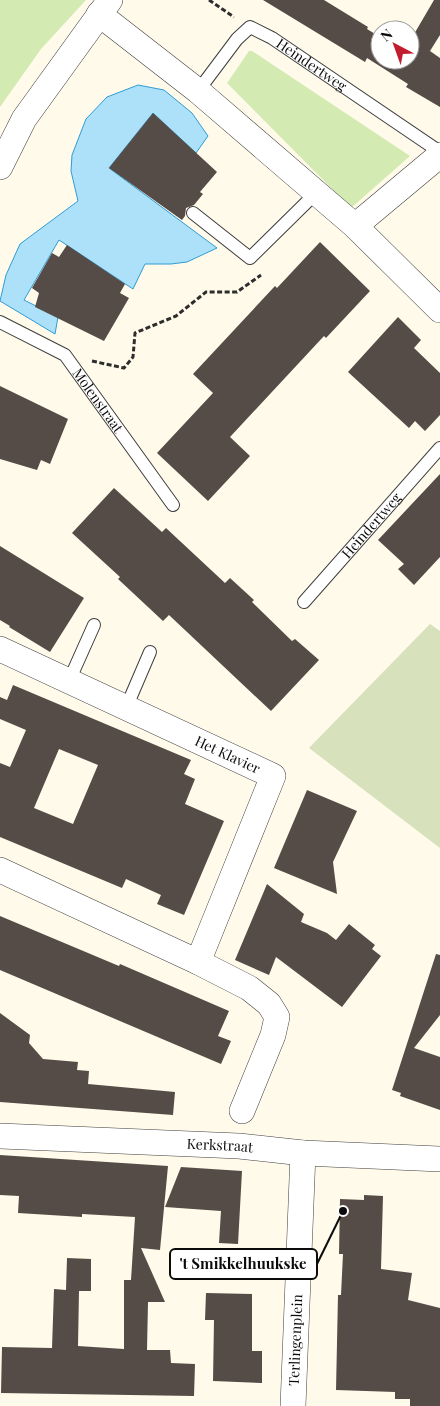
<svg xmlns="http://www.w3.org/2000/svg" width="440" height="1406" viewBox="0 0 440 1406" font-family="'Playfair Display',serif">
<rect width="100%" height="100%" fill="#fffaea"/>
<g fill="#d3ebb2">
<path d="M0 0H86L41 49 0 107Z"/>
<path d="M249 51H252L410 156 351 208 227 83Z"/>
</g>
<path fill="#d7e1bb" d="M430 624 440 631V848L309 748Z"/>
<path fill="#ace1f9" stroke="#2f9cd4" d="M138 85 164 90 192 113 208 136 196 153 153 113 109 168 217 248 187 262 171 264H145L133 289 59 240 24 300 58 317 55 334 0 301 6 275 20 244 78 201 71 171 72 155 86 119 107 97Z"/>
<g fill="#554c47" fill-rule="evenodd">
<path d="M263 0H324L368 27 367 29 380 37V60H410V41L434 0H440V35L430 51 440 58V107L406 87 408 84 367 58 365 62Z"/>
<path d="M153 113 217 172 200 192 203 194 194 205 186 208 185 216 182 220 109 168Z"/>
<path d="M320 242 370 291 326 338 324 336 230 437 250 456 208 501 157 453 213 393 193 374 275 286 277 288Z"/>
<path d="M67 245 125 284 120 293 129 298 104 341 35 307 39 293 32 288 52 253 59 257Z"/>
<path d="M398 317 421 340 414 348 440 373V415L425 431 415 421 409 428 348 372Z"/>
<path d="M0 386 68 419 50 464 41 460 37 470 0 459Z"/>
<path d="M440 474V557L414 585 398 569 404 564 378 540Z"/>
<path d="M114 488 162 532 166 528 225 583 230 578 254 600 252 602 292 641 295 639 319 660 271 711 169 615 163 621 118 579 120 577 72 533Z"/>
<path d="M0 546 84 598 50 652 9 627 10 626 0 620Z"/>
<path d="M13 685 191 760 184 774 195 779 185 804 224 821 184 915 157 904 161 895 126 879 122 888 0 837V763L10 767 26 730 0 719V697L7 700ZM59 749 98 765 73 824 34 808Z"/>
<path d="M307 790 357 811 333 862 337 894 274 868Z"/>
<path d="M267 884 304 914 301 922 327 933 336 940 349 924 375 945 372 949 381 956 342 1007 276 957 269 975 235 960Z"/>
<path d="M0 916 119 966 120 964 229 1011 218 1036 231 1041 221 1064 0 970Z"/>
<path d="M436 954 440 955V1015L414 1048 440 1057V1110L400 1096 401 1093 392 1090Z"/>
<path d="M0 1013 30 1035 29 1043 43 1059 78 1062 77 1070 89 1071 88 1084 175 1092 173 1115 0 1102Z"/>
<path d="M0 1155 168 1166 160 1250 141 1248 165 1302H148L147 1350H170L171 1363 195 1364 194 1396 1 1393 2 1347 52 1348 54 1289 66 1290 67 1258 91 1259V1291H79L78 1346 124 1349V1280H131L135 1217 82 1214V1217L18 1213 19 1196 0 1195Z"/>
<path d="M181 1167 242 1171 238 1244 219 1243 221 1211 165 1207Z"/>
<path d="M364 1195 383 1196 381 1269 412 1273 408 1300 440 1308V1406H410V1399H395V1392L336 1390 338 1295H341L343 1254H339L340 1199 364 1200Z"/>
<path d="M206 1293 252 1294V1351H262V1383L213 1381 214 1320H205Z"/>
</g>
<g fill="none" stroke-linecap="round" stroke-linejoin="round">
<g stroke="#3e3e3e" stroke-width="14">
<g id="service">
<path id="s1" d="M198 91 237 39 250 27 272 38 440 152"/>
<path d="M193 213 250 258 316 193"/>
<path id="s2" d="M0 322 65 355 173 505"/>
<path id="s3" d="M304 602 440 448"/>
<path d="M69 681 94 625"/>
<path d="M126 708 150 652"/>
</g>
</g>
<g stroke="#3e3e3e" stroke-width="26">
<g id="minor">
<path d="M99 14 198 91 355 226 440 310"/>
<path d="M0 167 24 119 110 0"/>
<path d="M355 226 440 155"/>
<path id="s4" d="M0 649 273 776 198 962"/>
<path d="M0 870 198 962 249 988 269 1004 277 1017 273 1035 242 1111"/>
<path id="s5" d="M0 1136 239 1146 303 1153 440 1159"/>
<path id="s6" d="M293 1406 303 1153"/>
</g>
</g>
<g stroke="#2d2d2d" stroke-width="3" stroke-dasharray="5 2.5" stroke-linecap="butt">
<path d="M209 0 234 17"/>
<path d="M92 361 124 368 133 357 135 333 176 316 206 292H237L261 275"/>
</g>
<use href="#service" stroke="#fff" stroke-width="12"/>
<use href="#minor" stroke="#fff" stroke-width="25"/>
</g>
<g text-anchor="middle" stroke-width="5" stroke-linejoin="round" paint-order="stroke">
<g font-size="14" fill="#0b0b0b" stroke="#fff">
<text dy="5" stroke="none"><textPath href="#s1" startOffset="155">Heindertweg</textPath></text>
<text dy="5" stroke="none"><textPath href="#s2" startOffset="129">Molenstraat</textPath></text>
<text dy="5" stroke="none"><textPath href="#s3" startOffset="102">Heindertweg</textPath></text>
<text dy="5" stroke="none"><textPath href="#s4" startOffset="251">Het Klavier</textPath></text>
<text dy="5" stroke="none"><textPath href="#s5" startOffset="220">Kerkstraat</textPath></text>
<text dy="5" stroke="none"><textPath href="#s6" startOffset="66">Terlingenplein</textPath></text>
</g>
</g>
<path fill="none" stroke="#0b0b0b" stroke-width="2" d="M343 1211L317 1264"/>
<circle fill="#0b0b0b" stroke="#fff" stroke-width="2" cx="343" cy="1211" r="5"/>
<rect fill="#fff" stroke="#0b0b0b" stroke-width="2" x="170" y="1249" width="147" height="30" rx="5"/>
<g font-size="15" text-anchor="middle" font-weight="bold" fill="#0b0b0b">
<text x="243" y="1269">'t Smikkelhuukske</text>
</g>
<g transform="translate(395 45) rotate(319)"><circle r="24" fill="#ffffff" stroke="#9d9d9d"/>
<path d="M0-4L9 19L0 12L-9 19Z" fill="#c21d2f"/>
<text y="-8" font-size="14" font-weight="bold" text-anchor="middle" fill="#0b0b0b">N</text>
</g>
</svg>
